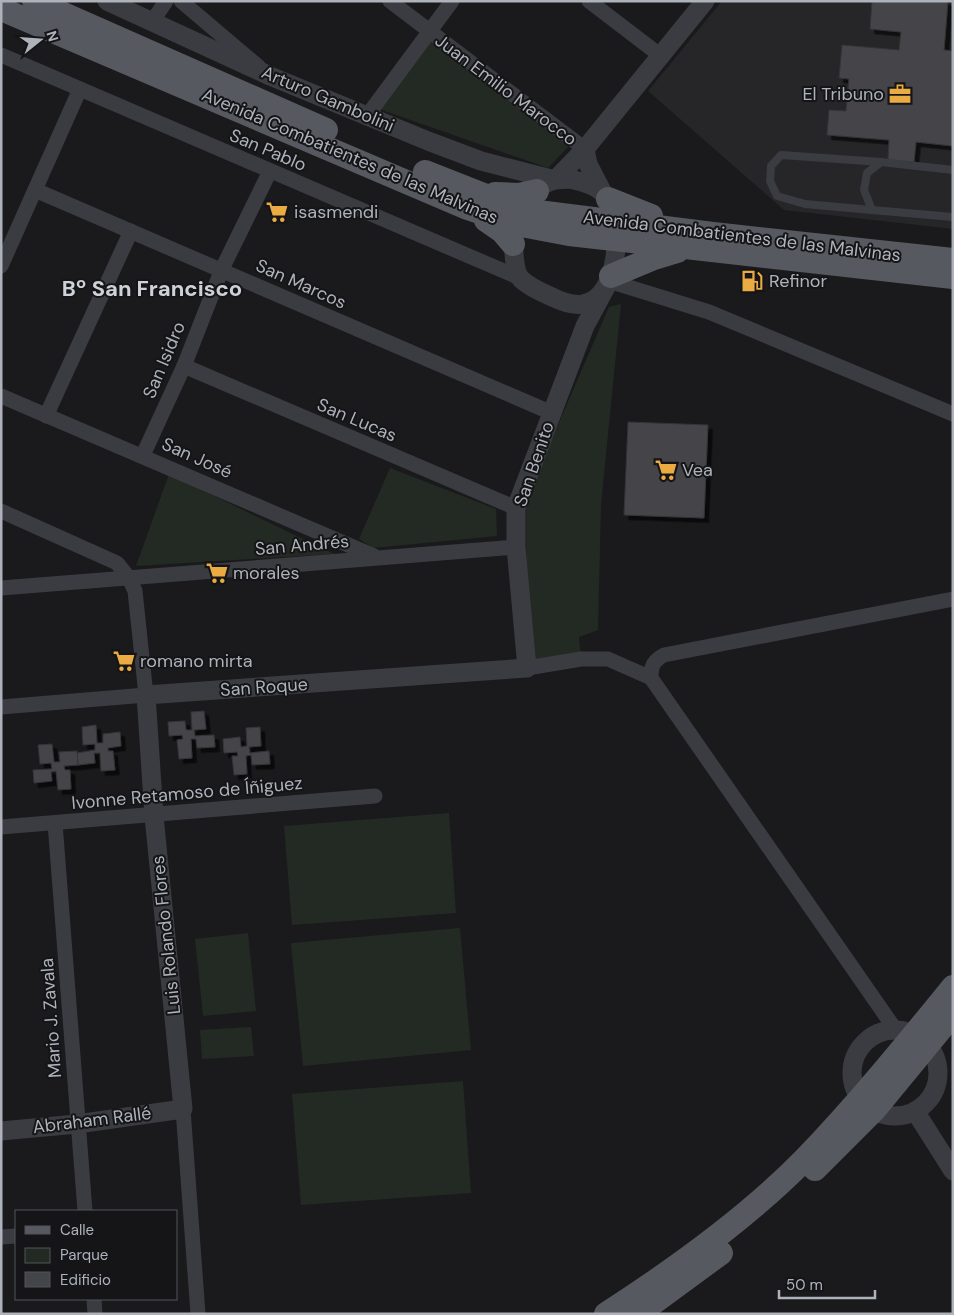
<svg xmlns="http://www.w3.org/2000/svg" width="954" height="1315" viewBox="0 0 954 1315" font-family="'DM Sans',sans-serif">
<defs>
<filter id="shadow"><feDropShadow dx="4.5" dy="4.5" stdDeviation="0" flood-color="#0009"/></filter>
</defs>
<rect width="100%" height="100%" fill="#1a1a1c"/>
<path fill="#262629" d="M722 1H953V229L784 210 648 91Z"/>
<g fill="#222a23">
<path d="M428 31 570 145 548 168 379 109Z"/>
<path d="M621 304 601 504 598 630 579 637 581 659 527 668 526 499 609 307Z"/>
<path d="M390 468 496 509 497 536 373 548 359 539Z"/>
<path d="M169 474 334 554 136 566Z"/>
<path d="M449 813 456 913 292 925 284 826Z"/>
<path d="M460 928 471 1050 303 1066 291 943Z"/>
<path d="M248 933 256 1011 203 1016 195 939Z"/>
<path d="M251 1027 254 1056 202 1059 200 1030Z"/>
<path d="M463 1081 471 1193 301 1205 292 1094Z"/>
</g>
<g fill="#444549" stroke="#343438" filter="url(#shadow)">
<path d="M872 1H948L944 50 953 51V146L916 142 914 162 888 160 889 140 827 135 829 110 846 111 849 79 839 78 842 45 899 50 901 32 870 29Z"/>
<path d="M628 422 708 425 704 518 624 515Z"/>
<path d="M204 711 206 729 194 730 195 736 214 735 215 747 197 748 196 739H191L192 758 179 759 177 740 183 739 182 735 169 736 168 722 185 721 186 730H192L191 712Z"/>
<path d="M96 725 97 743H103V734L120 732 121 746 108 748V751H113L115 770 101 771 100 753H94L95 763 78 765 77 753 95 750V744L83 745 82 727Z"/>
<path d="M260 727 261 746 249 747 250 753 269 751 270 764 252 765 251 755 246 756 247 774 234 775 232 756H238L237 752 224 753 223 739 240 737 241 747 247 746 246 728Z"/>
<path d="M52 744 54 762H60L59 752 77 751 78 765 64 766 65 770H70L71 789 58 790 56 771 51 772 52 781 34 783 33 770 52 769 51 763 40 764 38 745Z"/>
</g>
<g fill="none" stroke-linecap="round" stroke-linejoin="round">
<g stroke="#3b3c41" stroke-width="8">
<path d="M953 170 881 162 867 173 864 190 872 210 953 217"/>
<path d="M872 210 805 204 777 196 770 181 771 166 781 155 881 162"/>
</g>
<g stroke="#3b3c41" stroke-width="15">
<path d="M181 1 259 67"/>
<path d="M390 1 585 149"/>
<path d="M589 1 661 56"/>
<path d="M152 22 166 1"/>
<path d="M1 55 520 278"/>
<path d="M367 116 452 1"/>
<path d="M35 190 552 413"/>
<path d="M1 266 80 89"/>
<path d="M609 281 709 312 953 414"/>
<path d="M184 366 516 508"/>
<path d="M1 396 374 556"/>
<path d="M46 416 131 231"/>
<path d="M143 455 184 366 222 269 270 171"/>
<path d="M1 511 117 563 129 578 135 591 146 695 1 707"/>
<path d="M1 588 516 547"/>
<path d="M527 668 581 659H608L651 678C651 666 653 661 664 655L953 599"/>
<path d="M651 678 895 1029"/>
<path d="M55 823 85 1211"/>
<path d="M1 827 375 796"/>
<path d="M183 1109 198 1314"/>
<path d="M1 1237 16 1236"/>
<path d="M94 1299 95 1314"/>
</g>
<g stroke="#3b3c41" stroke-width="19">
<path d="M107 1 270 76 428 141 481 161 555 180"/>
<path d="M585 149 588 164 603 193"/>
<path d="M570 179C583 182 599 186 607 198 623 222 620 298 583 304 573 306 560 301 550 296 541 292 529 287 521 279 515 273 515 262 514 254 512 227 525 187 555 180 560 179 566 180 570 179Z"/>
<path d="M555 180 585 149 705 1"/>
<circle cx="895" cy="1073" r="43"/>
<path d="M915 1111 953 1171"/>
<path d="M1 1131 77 1124 183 1109 154 816 146 695 527 668 516 547V508L585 326 606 287"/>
</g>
<g stroke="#575960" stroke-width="24">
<path d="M34 1 326 130"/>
<path d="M1 9 465 207 516 224 569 234 953 277"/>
<path d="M425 172 522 210 713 234 953 260"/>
<path d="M495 194 519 195 537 191"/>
<path d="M608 199 651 216"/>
<path d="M486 220 502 231 513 244"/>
<path d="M611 276 654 258 677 251"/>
<path d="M815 1169 874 1110 953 1014"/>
<path d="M606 1314C676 1269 746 1219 804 1160 857 1105 905 1046 953 987"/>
<path d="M638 1314 721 1253"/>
</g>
</g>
<defs>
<g id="office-bare" transform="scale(1.725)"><path d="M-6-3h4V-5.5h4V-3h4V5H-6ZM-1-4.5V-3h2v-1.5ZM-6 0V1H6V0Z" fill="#ebab43" stroke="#151517" stroke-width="2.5" paint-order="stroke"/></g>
<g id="supermarket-bare" transform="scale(1.725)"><path d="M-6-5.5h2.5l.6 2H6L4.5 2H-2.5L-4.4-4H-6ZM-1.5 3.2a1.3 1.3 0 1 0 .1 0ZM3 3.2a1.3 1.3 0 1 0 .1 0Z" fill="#ebab43" stroke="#151517" stroke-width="2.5" paint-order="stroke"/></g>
<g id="fuel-bare" transform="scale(1.725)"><path d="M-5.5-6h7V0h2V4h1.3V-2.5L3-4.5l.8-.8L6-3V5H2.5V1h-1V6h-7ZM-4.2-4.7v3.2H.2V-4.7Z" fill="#ebab43" stroke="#151517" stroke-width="2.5" paint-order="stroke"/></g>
</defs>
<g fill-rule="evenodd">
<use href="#office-bare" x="900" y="94"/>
<use href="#supermarket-bare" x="277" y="212"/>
<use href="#fuel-bare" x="752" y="281"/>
<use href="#supermarket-bare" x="666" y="470"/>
<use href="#supermarket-bare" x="217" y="573"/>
<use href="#supermarket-bare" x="124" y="661"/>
</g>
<g text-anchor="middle" stroke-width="4" stroke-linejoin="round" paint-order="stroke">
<g font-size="18" fill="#adb2bb" stroke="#151517">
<text transform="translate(506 90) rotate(37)" y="6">Juan Emilio Marocco</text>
<text transform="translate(328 99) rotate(23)" y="6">Arturo Gambolini</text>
<text transform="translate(268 150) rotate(23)" y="6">San Pablo</text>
<text transform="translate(350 156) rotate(23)" y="6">Avenida Combatientes de las Malvinas</text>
<text transform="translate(742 236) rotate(7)" y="6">Avenida Combatientes de las Malvinas</text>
<text transform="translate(301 284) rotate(24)" y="6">San Marcos</text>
<text transform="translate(164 360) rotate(-67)" y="6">San Isidro</text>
<text transform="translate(357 420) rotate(23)" y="6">San Lucas</text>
<text transform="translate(197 458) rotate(24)" y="6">San José</text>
<text transform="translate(534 464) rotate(-71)" y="6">San Benito</text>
<text transform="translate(302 545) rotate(-5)" y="6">San Andrés</text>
<text transform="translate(264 687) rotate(-4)" y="6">San Roque</text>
<text transform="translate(187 793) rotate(-5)" y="6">Ivonne Retamoso de Íñiguez</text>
<text transform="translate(166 935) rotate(-96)" y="6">Luis Rolando Flores</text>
<text transform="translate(51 1018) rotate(-94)" y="6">Mario J. Zavala</text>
<text transform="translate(92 1120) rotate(-7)" y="6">Abraham Rallé</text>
</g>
<g font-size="18" fill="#adb2bb" stroke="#151517" text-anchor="start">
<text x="884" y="100" text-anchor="end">El Tribuno</text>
<text x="294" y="218">isasmendi</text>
<text x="769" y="287">Refinor</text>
<text x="682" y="476">Vea</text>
<text x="233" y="579">morales</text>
<text x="140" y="667">romano mirta</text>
</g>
<g font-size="22" font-weight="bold" fill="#ced1d7" stroke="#151517">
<text x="152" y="296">Bº San Francisco</text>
</g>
</g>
<rect width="954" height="1315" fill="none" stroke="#adb2bb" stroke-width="5"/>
<rect x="15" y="1210" width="162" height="90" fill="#151517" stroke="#525459"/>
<rect x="25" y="1226" width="25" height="8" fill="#575960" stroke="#525459"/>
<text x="60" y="1235" font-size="15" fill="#adb2bb">Calle</text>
<rect x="25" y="1248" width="25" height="15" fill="#222a23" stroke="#525459"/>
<text x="60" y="1260" font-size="15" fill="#adb2bb">Parque</text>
<rect x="25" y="1272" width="25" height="15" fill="#444549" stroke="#525459"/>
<text x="60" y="1285" font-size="15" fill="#adb2bb">Edificio</text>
<g transform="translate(40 40) rotate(73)" stroke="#151517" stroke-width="4" paint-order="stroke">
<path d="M0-4L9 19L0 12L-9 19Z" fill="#adb2bb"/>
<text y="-8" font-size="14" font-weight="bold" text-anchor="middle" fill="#adb2bb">N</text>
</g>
<path d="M779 1290v8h96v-8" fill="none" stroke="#adb2bb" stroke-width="2.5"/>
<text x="786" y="1290" font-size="15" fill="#adb2bb" stroke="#151517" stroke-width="4" paint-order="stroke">50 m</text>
</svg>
